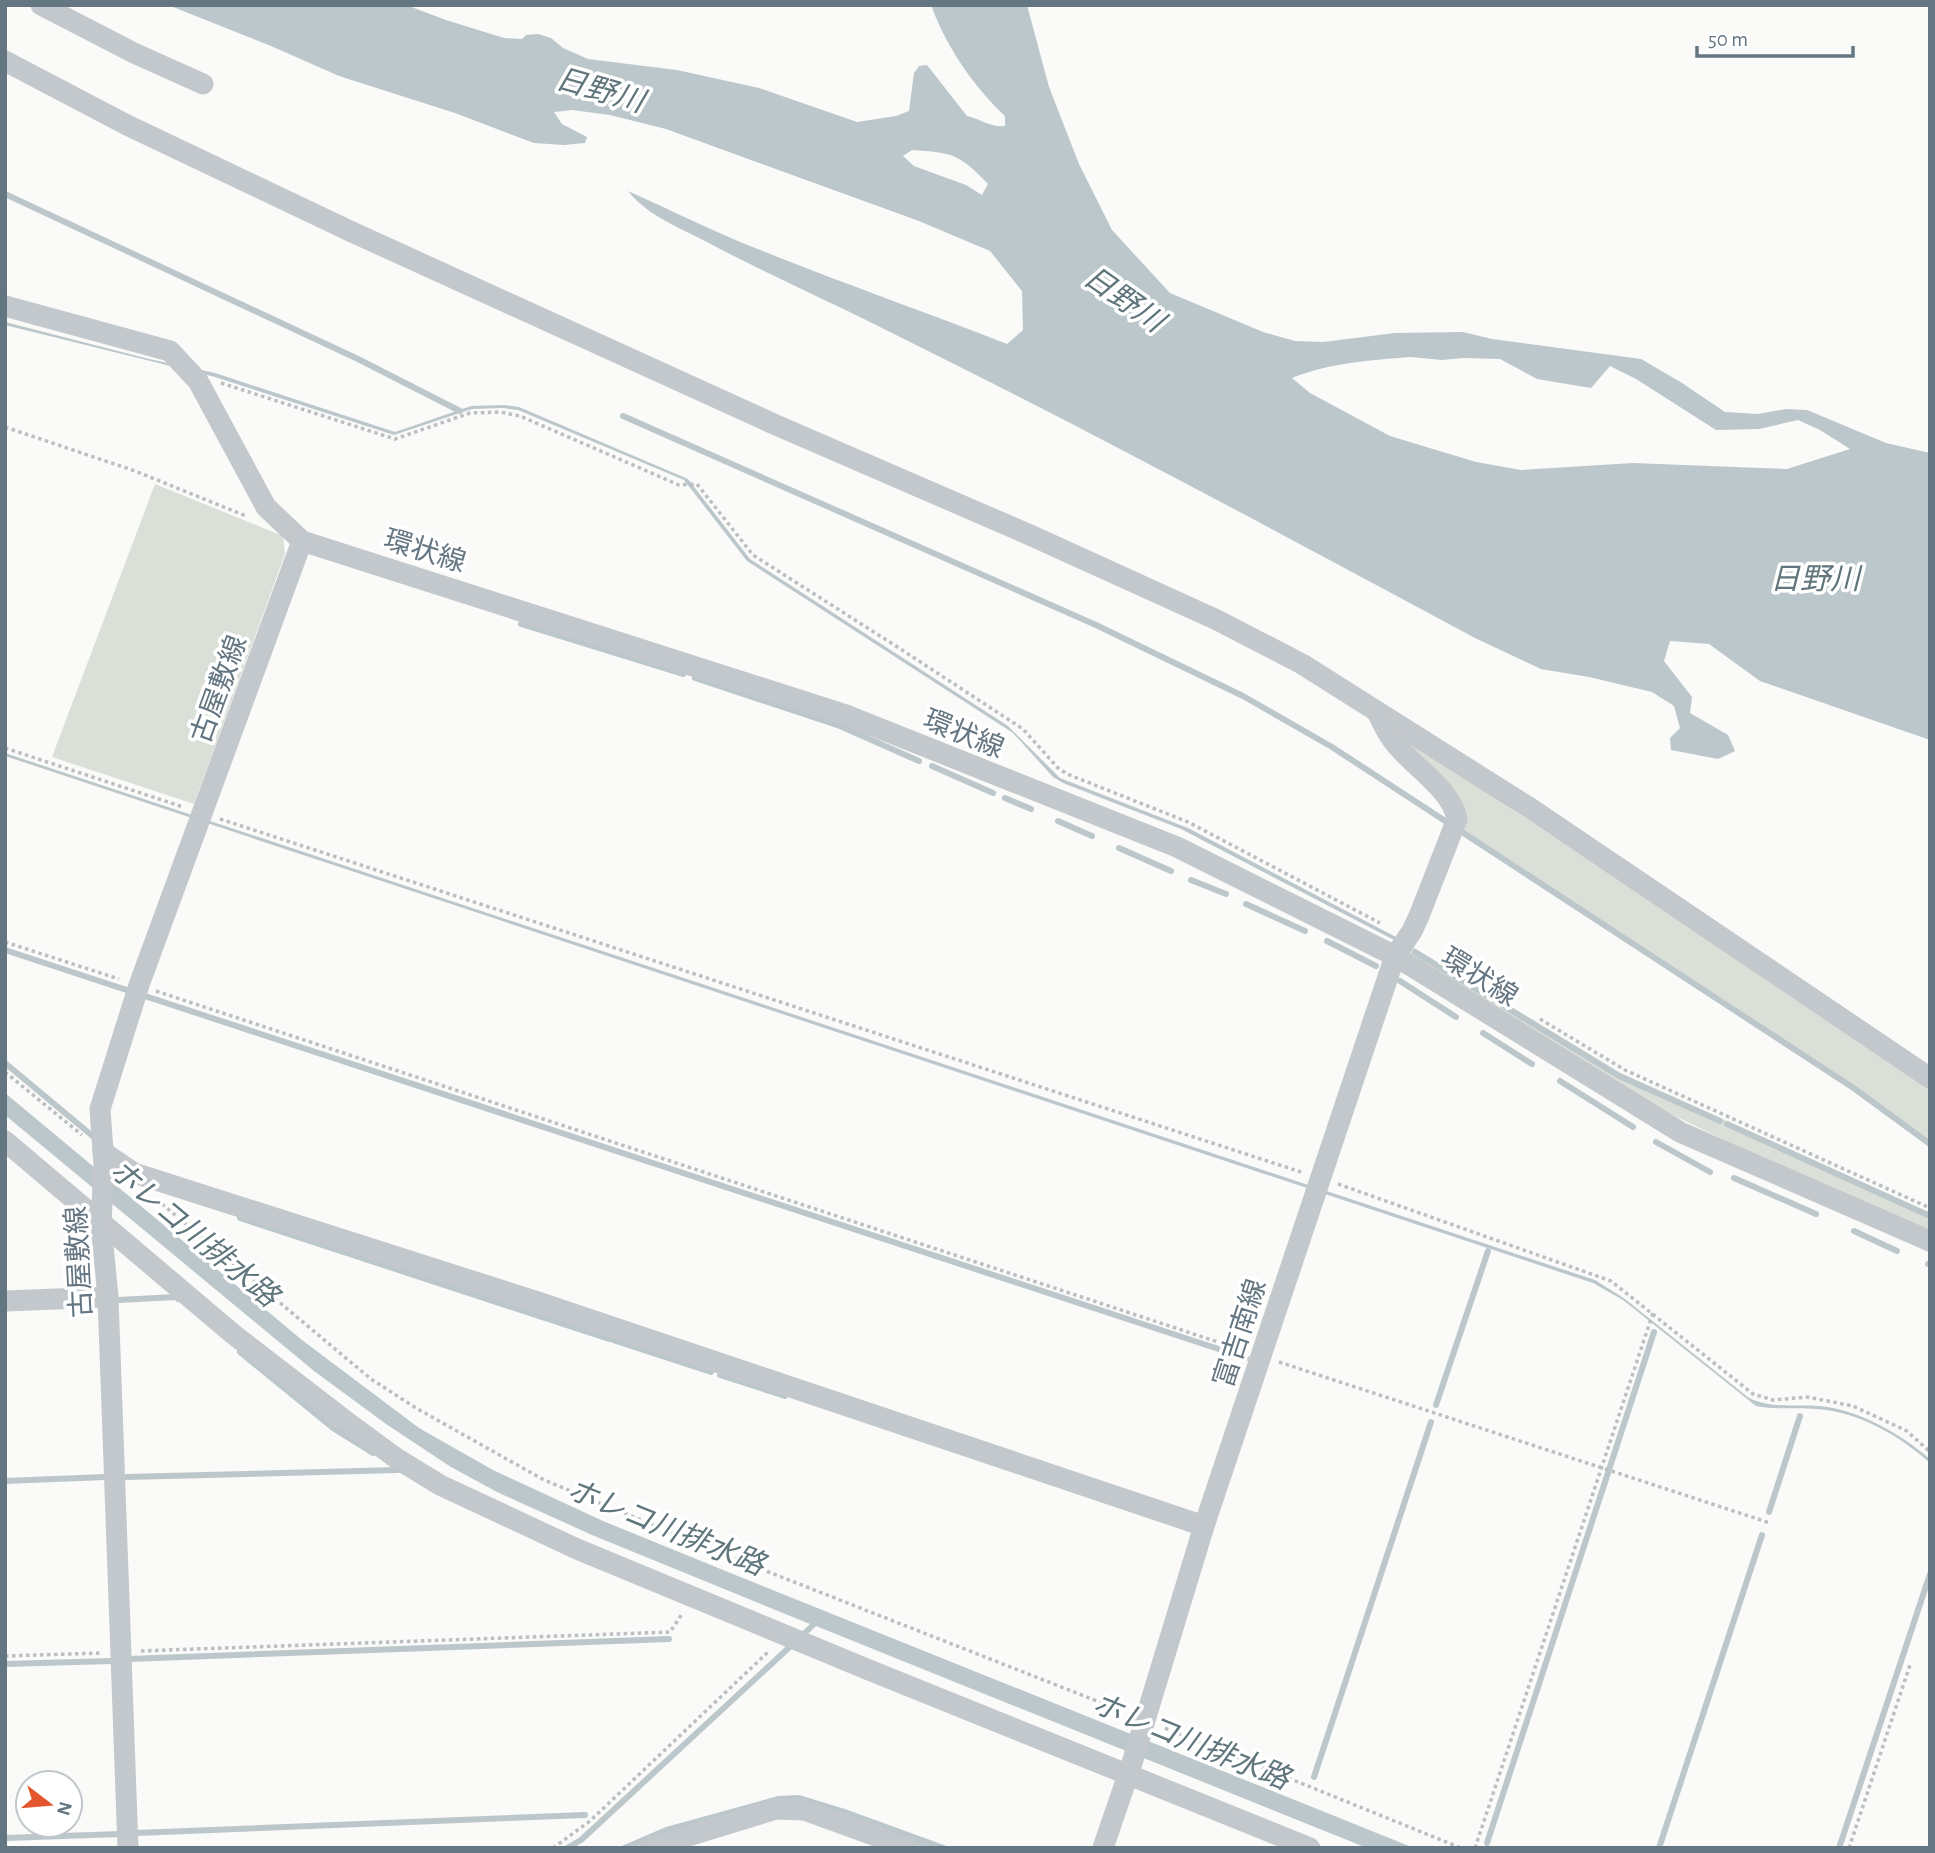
<svg xmlns="http://www.w3.org/2000/svg" width="1935" height="1853" viewBox="0 0 1935 1853" font-family="'Alegreya Sans','Noto Sans JP',sans-serif">
<rect width="100%" height="100%" fill="#fafaf8"/>
<g fill="#dadfd7">
<path d="M155 484 283 536 285 554 194 804 52 757Z"/>
<path d="M1396 732 1930 1087V1142L1855 1087 1459 827Z"/>
<path d="M1409 945 1621 1073 1930 1213V1233L1747 1151 1650 1104 1411 956Z"/>
</g>
<g fill="#bbc7cb" fill-rule="evenodd">
<path d="M168 5H406L446 20 504 38 522 39 526 35 538 34 551 38 563 48 588 59 677 70 759 88 857 122 896 116 909 111 914 73 919 66 927 65 967 116C981 119 991 128 1005 126V116C973 86 946 46 931 5H1027L1049 87 1079 164 1112 230 1170 293 1263 332 1295 341 1323 342 1395 333 1463 332 1492 339 1641 359 1682 383 1725 412 1758 414 1786 409 1807 410 1886 443 1930 453V740L1760 681 1709 644 1670 641 1664 661 1692 697 1690 713 1728 735 1735 751 1718 759 1671 750 1670 738 1680 728 1674 706 1652 692 1589 677 1541 669 1475 638C1276 531 1077 424 874 324 817 296 759 270 703 240 677 227 646 214 628 191 671 210 712 231 755 248 839 282 923 311 1007 344L1023 330 1022 291 990 251 919 221 666 129 610 115 572 110 554 112 562 124 587 137 585 143 564 145 534 143 455 113 339 76 271 46ZM912 150C953 153 958 153 988 184L982 195 966 185 914 166 903 156ZM1411 357 1442 360 1463 358 1500 359 1537 379 1591 388 1610 366 1636 379 1716 430 1759 429 1798 420 1820 430 1850 449 1787 469 1633 463 1521 470 1476 462 1390 436 1310 393 1292 378C1329 363 1371 360 1411 357Z"/>
<path d="M5 322 149 359 215 373 395 432 471 406 504 405 519 407 688 479 750 559 1008 726 1060 778 1188 828 1396 937 1394 940 1181 829 1063 783 1053 777 1013 733 747 561 684 480 518 410 503 408 472 409 394 435 215 377 5 325Z"/>
<path d="M5 753 1595 1280 1625 1299 1749 1398C1772 1409 1794 1404 1818 1406 1858 1409 1901 1434 1930 1459V1463C1899 1435 1859 1412 1817 1409 1796 1407 1777 1410 1756 1406L1623 1300 1593 1283 5 756Z"/>
<path d="M5 1093 302 1340 419 1428 493 1470 603 1521 728 1572 1414 1848H1367L816 1626 794 1648 788 1645 810 1624 592 1535 497 1492 451 1467 386 1424 314 1371 5 1115Z"/>
<path d="M799 1795 845 1809 952 1848H927L808 1804 652 1840 632 1848H617L666 1827 778 1796Z"/>
</g>
<g fill="none" stroke-linecap="round" stroke-linejoin="round">
<g stroke="#bbc7cb" stroke-width="6">
<path d="M5 194 358 359 460 411"/>
<path d="M623 416 1096 625 1243 696 1332 747 1855 1089 1930 1144"/>
<path d="M521 624 683 674"/>
<path d="M695 678 840 726 919 761"/>
<path d="M932 766 993 793"/>
<path d="M1005 798 1031 809"/>
<path d="M1058 821 1092 836"/>
<path d="M1119 848 1171 871"/>
<path d="M1191 880 1226 894"/>
<path d="M1246 904 1305 931"/>
<path d="M1327 941 1376 966"/>
<path d="M5 950 1246 1358"/>
<path d="M1415 952 1619 1076 1720 1121"/>
<path d="M1400 981 1456 1017"/>
<path d="M1483 1033 1532 1064"/>
<path d="M5 1063 95 1138"/>
<path d="M1560 1081 1633 1127"/>
<path d="M1727 1124 1930 1216"/>
<path d="M1656 1142 1710 1172"/>
<path d="M1734 1178 1816 1214"/>
<path d="M240 1218 609 1339"/>
<path d="M1854 1231 1897 1251"/>
<path d="M1928 1264 1930 1265"/>
<path d="M118 1300 176 1297 178 1299"/>
<path d="M613 1340 711 1372"/>
<path d="M240 1352 333 1428 373 1453"/>
<path d="M720 1375 785 1396"/>
<path d="M1436 1405 1488 1251"/>
<path d="M126 1477 398 1470"/>
<path d="M5 1481 105 1477"/>
<path d="M1769 1512 1800 1416"/>
<path d="M129 1659 669 1639"/>
<path d="M5 1664 111 1661"/>
<path d="M1314 1777 1431 1422"/>
<path d="M136 1833 585 1815"/>
<path d="M5 1838 121 1834"/>
<path d="M1487 1843 1654 1332"/>
<path d="M567 1848 581 1840 794 1643"/>
<path d="M1659 1848 1762 1535"/>
<path d="M1839 1848 1930 1574"/>
</g>
<g stroke="#bbbfc2" stroke-width="3.5" stroke-dasharray="3.5 3.5" stroke-linecap="butt">
<path d="M221 383 395 439 470 413 500 412 520 416 679 485 697 484 753 555 899 648 1023 729 1058 768 1067 774 1188 822 1380 923"/>
<path d="M5 427 135 471 246 516"/>
<path d="M5 748 183 807"/>
<path d="M220 819 1301 1172"/>
<path d="M5 942 119 979"/>
<path d="M156 991 1242 1350"/>
<path d="M1540 1019 1625 1070 1930 1208"/>
<path d="M5 1072 82 1135"/>
<path d="M1338 1184 1611 1281 1753 1394 1773 1400 1807 1397 1853 1406 1907 1431 1930 1452"/>
<path d="M162 1204 371 1379 416 1408 544 1480 733 1558 1125 1712"/>
<path d="M1279 1362 1770 1523"/>
<path d="M141 1651 670 1632 682 1614"/>
<path d="M5 1656 101 1653"/>
<path d="M1165 1728 1461 1848"/>
<path d="M553 1848 590 1821 768 1652"/>
<path d="M1475 1848 1653 1313"/>
<path d="M1849 1848 1911 1662"/>
</g>
<g stroke="#c3c8cc" stroke-width="21">
<path d="M41 5 134 53 203 84"/>
<path d="M5 61 127 125 352 232 776 425 1030 535 1217 620 1302 664 1530 808 1930 1078"/>
<path d="M5 306 170 351 198 381 266 507 302 541 846 715 1177 847 1395 956 1680 1132 1930 1241"/>
<path d="M5 1141 233 1334 351 1425 396 1458 440 1485 577 1549 869 1670 1310 1848"/>
<path d="M103 1152 134 1173 538 1302 1204 1526"/>
<path d="M5 1301 108 1297"/>
<path d="M128 1848 108 1297 101 1224 104 1165 100 1109 139 985 302 541"/>
<path d="M649 1848 776 1809 804 1810 909 1848"/>
<path d="M1103 1848 1132 1763 1204 1526 1395 956 1412 931 1419 916 1457 819C1451 787 1408 764 1391 738 1386 731 1382 722 1378 714"/>
</g>
</g>
<g text-anchor="middle" stroke-width="7" stroke-linejoin="round" paint-order="stroke">
<g font-size="28" fill="#657683" stroke="#fff">
<text transform="translate(425 550) rotate(17)" y="10">環状線</text>
<text transform="translate(218 689) rotate(-70)" y="10">古屋敷線</text>
<text transform="translate(964 733) rotate(22)" y="10">環状線</text>
<text transform="translate(1480 976) rotate(32)" y="10">環状線</text>
<text transform="translate(78 1262) rotate(-93)" y="10">古屋敷線</text>
<text transform="translate(1239 1333) rotate(-72)" y="10">富吉南線</text>
</g>
<g font-size="30" font-style="italic" fill="#60757c" stroke="#fff">
<text transform="translate(600 90) rotate(16)" y="10">日野川</text>
<text transform="translate(1124 299) rotate(35)" y="10">日野川</text>
<text x="1815" y="589">日野川</text>
<text transform="translate(194 1233) rotate(40)" y="10">ホレコ川排水路</text>
<text transform="translate(666 1527) rotate(22)" y="10">ホレコ川排水路</text>
<text transform="translate(1191 1741) rotate(22)" y="10">ホレコ川排水路</text>
</g>
</g>
<rect width="1935" height="1853" fill="none" stroke="#657683" stroke-width="14"/>
<g transform="translate(49 1804) rotate(106)"><circle r="33" fill="#ffffff" stroke="#c1c8cd" stroke-width="2"/>
<path d="M0-5L12 26L0 18L-12 26Z" fill="#e4572e"/>
<text y="-10" font-size="19" font-weight="bold" text-anchor="middle" fill="#657683">N</text>
</g>
<path d="M1697 46v10h156v-10" fill="none" stroke="#657683" stroke-width="3.5"/>
<text x="1708" y="46" font-size="21" fill="#657683" stroke="#ffffff" stroke-width="5" paint-order="stroke">50 m</text>
</svg>
